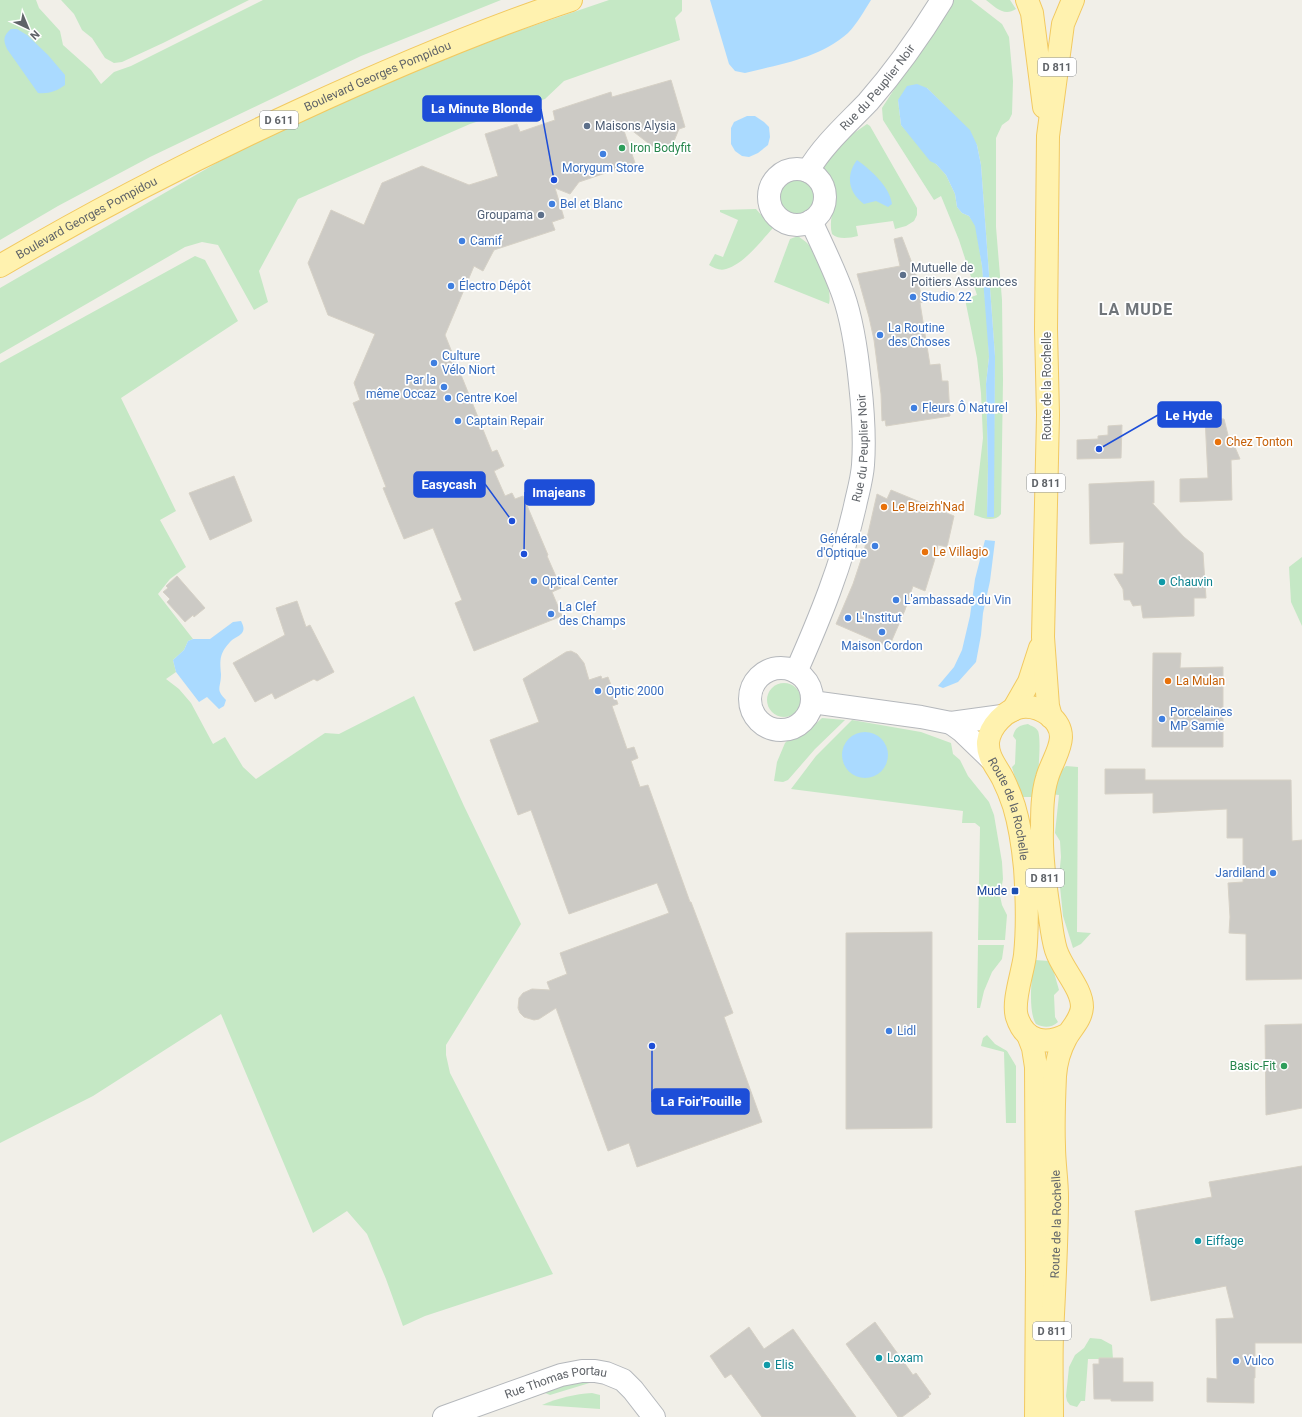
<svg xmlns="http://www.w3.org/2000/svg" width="1302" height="1417" viewBox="0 0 1302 1417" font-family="Roboto,sans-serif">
<rect width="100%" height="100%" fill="#f1efe8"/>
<g fill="#c5e8c5" fill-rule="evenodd">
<path d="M0 0H36L39 8 60 31 63 45 91 70 101 84 114 72 131 66 263 0H501L361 56 150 157 58 206 0 240Z"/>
<path d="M61 0H249L163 43 122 62 114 63 105 58 92 38 82 30 74 14Z"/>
<path d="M609 0H682V11L675 18 680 40 564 81 545 99 470 124 298 199 259 271 268 302 254 310 218 245 202 242 185 247 0 354V288L239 150 363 92 425 66 518 31Z"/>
<path d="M952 0H971L1002 24 1009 37 1013 81 1012 114 1009 120 1002 125 996 138V227L1002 300 1003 380 1001 514C994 523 983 518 974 515L983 438 981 393 977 358 965 299 977 295 959 240 941 196 934 200 883 120 882 108ZM927 88 942 103 977 145 981 165 995 356 993 517 987 516 988 466 986 384 989 357 988 331 982 266 976 226 969 216 962 213 957 207 955 194 946 175 901 125 898 100Z"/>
<path d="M986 0H1010L1016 9C1004 17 995 7 986 0Z"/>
<path d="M867 124 870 126 917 208V215L914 221 906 226 895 229 893 221 856 226 858 236C849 238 839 240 832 234 826 208 850 189 821 167L846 137 854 133Z"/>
<circle cx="797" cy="196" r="18"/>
<path d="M756 209 773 228C761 241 744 264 726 269 720 271 714 268 709 265L715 254 723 257 738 220 720 212V210Z"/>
<path d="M798 236C801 239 806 241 808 244 818 256 833 289 829 304L774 282 790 239Z"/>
<path d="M195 256 205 260 238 321 121 398 176 511 160 520 186 567 170 579 158 594 193 639 188 641 184 650 173 660 176 672 166 679 179 689 191 703 213 744 225 737 243 767 256 779 325 733 339 734 414 696 464 806 521 924 446 1045V1055L450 1073 553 1274 425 1316 403 1326 386 1279 367 1234 347 1211 313 1233 221 1014 93 1096 0 1143V363Z"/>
<path d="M1302 557V626L1291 602 1289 567Z"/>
<circle cx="784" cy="700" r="17"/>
<path d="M822 718 845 720 815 749 788 780 783 782 774 781 777 762 785 743 787 741 806 733Z"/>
<path d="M852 720 921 732 951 743 953 754 960 760 968 776 989 802 994 815 1002 862 1003 879 1000 896 1002 905 1007 915 1005 940H978L980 827 975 823H962L963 811 791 789 816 756Z"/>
<path d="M1028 724C1031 726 1036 727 1038 731 1042 740 1037 786 1036 797H1020L1012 767 1015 764 1016 740 1013 736C1015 728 1019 725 1028 724Z"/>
<path d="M1066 766 1078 767 1077 932 1091 933 1081 944 1073 948 1063 916 1059 877 1061 857 1060 841 1055 833 1059 795 1050 794 1058 774Z"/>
<path d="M978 945H1004L1002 959 992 972 984 991 980 1008H977Z"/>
<path d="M1035 960 1049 961 1051 962 1059 990 1054 995 1055 1017 1058 1022C1051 1028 1044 1028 1036 1024 1028 1012 1031 975 1035 960Z"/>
<path d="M987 1035 995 1044 1007 1051 1016 1066V1123H1006L1004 1052 981 1046 983 1038Z"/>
<path d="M1090 1338 1101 1339 1112 1345 1113 1359H1088L1085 1401H1081L1077 1407 1070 1405 1067 1401 1066 1396 1069 1367 1075 1355 1084 1348Z"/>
<path d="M596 1381 550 1395 545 1393 509 1406 516 1399 563 1383Z"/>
<path d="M592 1393 600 1395V1409L542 1405C558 1398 575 1394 592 1393Z"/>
</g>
<g fill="#aadaff">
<path d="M710 0H871C864 11 857 24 848 33 820 58 781 64 745 73L735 71 729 64Z"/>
<path d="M11 29H17L27 35 48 55 65 75V85C57 91 49 94 38 93L7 49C3 40 3 36 11 29Z"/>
<path d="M917 84 927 88 970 130 977 145 981 165 995 356 994 517H987L988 466 986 384 989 357 982 266 975 226 969 216 962 213 957 207 955 194 946 175 936 164 930 161 901 125 898 100 907 86Z"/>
<path d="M747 116H755L764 122 769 127 770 137 768 145 758 153 749 157 742 156 735 151 731 144V128L734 122Z"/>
<path d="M857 160C871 170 890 187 892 204L888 207 876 201 864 204C849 193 845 176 857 160Z"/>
<path d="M985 540 995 541 990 581 983 613 981 635 976 662 958 682 943 688 938 686 954 667 962 650 970 616 975 579Z"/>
<path d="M241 621C243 625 245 629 242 633 239 637 233 638 230 642 219 654 220 660 221 674 221 688 215 689 226 700L224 706 219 709 207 697 199 702 176 672 173 660 184 650 188 641 193 639H210L233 622Z"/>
<circle cx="865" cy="755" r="23"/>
</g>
<g fill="#cccac5" stroke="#d6d1c6">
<path d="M671 80 685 127 679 129 674 141 670 146 664 148 652 146 621 122 635 163 579 182 570 194 555 188 564 218 552 222 555 230 494 250 483 271 474 266 445 335 492 452 497 450 504 466 494 471 505 496 512 493 515 499 523 496 548 555 547 556 561 588 552 592 562 616 474 651 455 603 462 600 433 528 404 539 383 488 386 487 353 403 360 400 354 383 375 334 328 315 308 263 331 210 364 225 382 183 422 166 469 185 498 176 485 134 517 124 520 132 555 120 553 111 611 92 612 97Z"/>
<path d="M902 237 915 271 923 302 920 303 930 365 940 364 942 381H948L950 416 886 426 885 420 882 421 881 394 874 340 869 317 857 274 900 266 894 239Z"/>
<path d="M1205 418 1224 419 1229 439 1232 440 1240 459 1231 460 1232 500 1180 502V479L1208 478Z"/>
<path d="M1122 425 1121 458 1077 459V440L1098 439V436L1108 435V426Z"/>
<path d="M234 476 252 521 210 540 189 493Z"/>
<path d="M1154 481V503H1152L1184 537 1203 553 1206 598H1194V616L1143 618 1141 605 1133 606 1130 600H1124L1123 589 1114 574H1123L1124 542 1090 544 1089 484Z"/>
<path d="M891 490 954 516 947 547 938 545 934 562 925 591 913 586 905 610 889 647 836 624 853 584 864 551 877 494 887 499Z"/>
<path d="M177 576 205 608 194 617 193 615 185 622 167 602 170 599 163 592 168 588 166 586Z"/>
<path d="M297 601 306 627 310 625 334 672 317 681 314 679 275 699 272 693 255 702 233 663 285 635 276 608Z"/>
<path d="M571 651 577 654 584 663 589 680 601 676 602 679 608 677 618 704 612 706 627 749 634 747 638 758 631 761 640 787 648 785 690 902H691L733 1013 724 1017 762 1122 637 1167 629 1143 608 1151 556 1008 539 1019 534 1020 524 1017 520 1013 518 1008 519 998 523 993 532 989 550 990 547 982 567 974 560 953 669 913 657 883 569 914 531 810 518 815 490 740 539 722 523 679 566 652Z"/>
<path d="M1153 653H1181L1180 668 1223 667V747H1152Z"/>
<path d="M1105 769H1145V780H1291L1292 841 1302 840V979L1246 980V934L1229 933 1230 917 1228 883 1243 882V838H1227V809L1153 813V793L1105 794Z"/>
<path d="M932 932V1128L846 1129V933Z"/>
<path d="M1302 1024V1108L1266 1115 1265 1025Z"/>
<path d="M1302 1166V1343H1255V1378H1254V1403L1207 1402V1378L1217 1379 1216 1319 1234 1318 1226 1286 1151 1301 1135 1211 1212 1197 1209 1182Z"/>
<path d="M875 1322 913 1375 916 1373 931 1394 928 1396 929 1397 902 1417H898L846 1344Z"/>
<path d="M749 1327 764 1349 793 1329 856 1417H762L731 1374 725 1378 710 1356Z"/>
<path d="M1099 1358H1123V1382H1153V1401H1111V1399H1094L1093 1364H1099Z"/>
</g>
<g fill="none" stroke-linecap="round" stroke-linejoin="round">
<g stroke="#b5b8bc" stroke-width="24">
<g id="minor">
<circle cx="797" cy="197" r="28"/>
<path id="s1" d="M808 171C823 145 847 124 868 102 896 70 920 36 942 0"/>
<circle cx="781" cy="699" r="31"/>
<path id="s2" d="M796 672C820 618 842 564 855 506 858 492 862 479 863 465 865 438 863 410 860 383 857 353 853 322 843 294 834 269 822 245 811 221"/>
<path d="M812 702 921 717 951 723 1002 716"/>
<path d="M951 723 962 731 991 759"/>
<path id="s3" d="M444 1417 561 1375 582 1371H595L606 1373 623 1380 633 1390 654 1417"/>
</g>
</g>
<g stroke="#f2c960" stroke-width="24">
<g id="major">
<path d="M1027 0 1032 13 1044 107"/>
<path id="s4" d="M0 266C97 209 196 158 298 111 387 70 478 31 571 0"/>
<path d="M1013 710 1029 682 1040 648"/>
<path d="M1051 717 1048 706 1043 637 1048 415 1046 329 1048 136 1063 24 1073 0"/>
<path d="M1028 1035 1033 1048 1036 1067 1037 1271 1036 1417"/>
<path id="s5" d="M1052 1417C1052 1390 1051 1363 1052 1336 1054 1290 1057 1244 1057 1197 1057 1180 1054 1163 1054 1146 1053 1123 1054 1099 1055 1076 1056 1063 1060 1049 1066 1038 1072 1027 1081 1020 1082 1007 1082 988 1062 969 1056 950 1052 937 1051 923 1049 910 1045 884 1041 856 1042 830 1042 813 1042 794 1047 778 1053 756 1074 735 1049 715 1041 709 1031 706 1022 707 1005 710 990 726 988 742 987 757 997 767 1003 779 1007 787 1011 797 1014 806 1020 826 1023 847 1025 868 1027 897 1028 926 1025 955 1023 972 1012 1002 1017 1017 1025 1042 1046 1046 1068 1034"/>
</g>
</g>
<use href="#minor" stroke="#fff" stroke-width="22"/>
<use href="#major" stroke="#fff2af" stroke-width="22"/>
</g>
<g fill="#5c6f8a" stroke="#fff" stroke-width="1.5">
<circle cx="587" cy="126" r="4"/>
<circle cx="541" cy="215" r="4"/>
<circle cx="903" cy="275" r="4"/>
</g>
<g fill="#2e9e5b" stroke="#fff" stroke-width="1.5">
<circle cx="622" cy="148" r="4"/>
<circle cx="1284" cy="1066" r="4"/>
</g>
<g fill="#3f7fe0" stroke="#fff" stroke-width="1.5">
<circle cx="603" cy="154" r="4"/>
<circle cx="552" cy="204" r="4"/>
<circle cx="462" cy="241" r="4"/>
<circle cx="451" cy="286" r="4"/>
<circle cx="913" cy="297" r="4"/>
<circle cx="880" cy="335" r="4"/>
<circle cx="434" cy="363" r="4"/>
<circle cx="444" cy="387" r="4"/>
<circle cx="448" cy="398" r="4"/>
<circle cx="914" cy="408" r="4"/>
<circle cx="458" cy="421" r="4"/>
<circle cx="875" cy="546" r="4"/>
<circle cx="534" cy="581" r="4"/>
<circle cx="896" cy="600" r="4"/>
<circle cx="551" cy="614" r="4"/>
<circle cx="848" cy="618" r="4"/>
<circle cx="882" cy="632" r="4"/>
<circle cx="598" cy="691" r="4"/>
<circle cx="1162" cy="719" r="4"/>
<circle cx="1273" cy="873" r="4"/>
<circle cx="889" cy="1031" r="4"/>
<circle cx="1236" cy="1361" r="4"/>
</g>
<g fill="#e8710a" stroke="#fff" stroke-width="1.5">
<circle cx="1218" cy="442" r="4"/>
<circle cx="884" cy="507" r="4"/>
<circle cx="925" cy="552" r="4"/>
<circle cx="1168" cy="681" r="4"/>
</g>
<g fill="#0f9aa8" stroke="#fff" stroke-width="1.5">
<circle cx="1162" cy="582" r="4"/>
<circle cx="1198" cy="1241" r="4"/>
<circle cx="879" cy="1358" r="4"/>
<circle cx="767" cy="1365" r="4"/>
</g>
<rect fill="#1a4fb4" stroke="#fff" stroke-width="1.5" x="1011" y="887" width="8" height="8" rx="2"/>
<g text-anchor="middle" stroke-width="3.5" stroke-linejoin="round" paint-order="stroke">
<g fill="#fff" stroke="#8f9295" stroke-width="1">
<rect x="1038" y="58" width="38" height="18" rx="3"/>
<rect x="260" y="111" width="38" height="18" rx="3"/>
<rect x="1027" y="474" width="38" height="18" rx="3"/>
<rect x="1026" y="869" width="38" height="18" rx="3"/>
<rect x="1033" y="1322" width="38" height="18" rx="3"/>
</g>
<g font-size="11" font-weight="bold" fill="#5f6368">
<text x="1057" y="71">D 811</text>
<text x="279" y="124">D 611</text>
<text x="1046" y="487">D 811</text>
<text x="1045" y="882">D 811</text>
<text x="1052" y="1335">D 811</text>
</g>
<g font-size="12" fill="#5f6368" stroke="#fff">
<text dy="4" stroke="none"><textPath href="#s4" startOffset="423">Boulevard Georges Pompidou</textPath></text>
<text dy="4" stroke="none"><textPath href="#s1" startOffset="109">Rue du Peuplier Noir</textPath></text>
<text dy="4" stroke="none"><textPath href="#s4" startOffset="99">Boulevard Georges Pompidou</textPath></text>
<text transform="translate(1047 386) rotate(-90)" y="4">Route de la Rochelle</text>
<text dy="4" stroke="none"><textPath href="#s2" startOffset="235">Rue du Peuplier Noir</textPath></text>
<text dy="4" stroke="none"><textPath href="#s5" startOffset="874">Route de la Rochelle</textPath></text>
<text dy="4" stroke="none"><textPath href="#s5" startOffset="193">Route de la Rochelle</textPath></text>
<text dy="4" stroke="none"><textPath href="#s3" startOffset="118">Rue Thomas Portau</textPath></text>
</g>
<g font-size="12" fill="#4e5e75" stroke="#fff" text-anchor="start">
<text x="595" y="130">Maisons Alysia</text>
<text x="533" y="219" text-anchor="end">Groupama</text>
<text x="911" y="272">Mutuelle de<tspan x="911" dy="14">Poitiers Assurances</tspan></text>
</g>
<g font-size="12" fill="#27864d" stroke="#fff" text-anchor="start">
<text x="630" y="152">Iron Bodyfit</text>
<text x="1276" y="1070" text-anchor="end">Basic-Fit</text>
</g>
<g font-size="12" fill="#366cbe" stroke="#fff" text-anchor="start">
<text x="603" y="172" text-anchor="middle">Morygum Store</text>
<text x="560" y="208">Bel et Blanc</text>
<text x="470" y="245">Camif</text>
<text x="459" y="290">Électro Dépôt</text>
<text x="921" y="301">Studio 22</text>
<text x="888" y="332">La Routine<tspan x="888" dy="14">des Choses</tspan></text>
<text x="442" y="360">Culture<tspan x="442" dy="14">Vélo Niort</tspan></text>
<text x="436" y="384" text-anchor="end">Par la<tspan x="436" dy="14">même Occaz</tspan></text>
<text x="456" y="402">Centre Koel</text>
<text x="922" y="412">Fleurs Ô Naturel</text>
<text x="466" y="425">Captain Repair</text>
<text x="867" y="543" text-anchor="end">Générale<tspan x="867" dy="14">d'Optique</tspan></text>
<text x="542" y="585">Optical Center</text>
<text x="904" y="604">L'ambassade du Vin</text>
<text x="559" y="611">La Clef<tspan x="559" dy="14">des Champs</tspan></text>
<text x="856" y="622">L'Institut</text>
<text x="882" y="650" text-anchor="middle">Maison Cordon</text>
<text x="606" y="695">Optic 2000</text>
<text x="1170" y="716">Porcelaines<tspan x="1170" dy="14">MP Samie</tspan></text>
<text x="1265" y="877" text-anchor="end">Jardiland</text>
<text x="897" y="1035">Lidl</text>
<text x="1244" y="1365">Vulco</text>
</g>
<g font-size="12" fill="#c56008" stroke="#fff" text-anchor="start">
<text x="1226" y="446">Chez Tonton</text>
<text x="892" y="511">Le Breizh'Nad</text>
<text x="933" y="556">Le Villagio</text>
<text x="1176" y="685">La Mulan</text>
</g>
<g font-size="12" fill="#0d838f" stroke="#fff" text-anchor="start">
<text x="1170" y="586">Chauvin</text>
<text x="1206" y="1245">Eiffage</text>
<text x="887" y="1362">Loxam</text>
<text x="775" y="1369">Elis</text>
</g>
<g font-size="12" fill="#164399" stroke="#fff" text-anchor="end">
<text x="1007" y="895">Mude</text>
</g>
<g font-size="16" font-weight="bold" letter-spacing="1" fill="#70757a" stroke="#fff">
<text x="1136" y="315">LA MUDE</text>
</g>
</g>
<path fill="none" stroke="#1d4ed8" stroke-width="1.5" d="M554 180L541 109M1099 449L1158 415M512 521L485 484M524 554L525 492M652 1046L652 1102"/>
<g fill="#1d4ed8" stroke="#fff" stroke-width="1.5">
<circle cx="554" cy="180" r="4"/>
<circle cx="1099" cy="449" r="4"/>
<circle cx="512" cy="521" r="4"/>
<circle cx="524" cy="554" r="4"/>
<circle cx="652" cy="1046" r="4"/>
</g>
<g fill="#1d4ed8" stroke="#1d4ed8" stroke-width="1.5">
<rect x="423" y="96" width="118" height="25" rx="4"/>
<rect x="1158" y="402" width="63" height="25" rx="4"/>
<rect x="414" y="472" width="71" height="25" rx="4"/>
<rect x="525" y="480" width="69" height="25" rx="4"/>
<rect x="652" y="1089" width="97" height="25" rx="4"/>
</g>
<g font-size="13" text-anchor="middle" font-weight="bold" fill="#fff">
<text x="482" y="113">La Minute Blonde</text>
<text x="1189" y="420">Le Hyde</text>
<text x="449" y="489">Easycash</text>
<text x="559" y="497">Imajeans</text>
<text x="701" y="1106">La Foir'Fouille</text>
</g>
<g transform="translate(28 28) rotate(136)" stroke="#ffffff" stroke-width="3" paint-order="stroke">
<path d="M0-3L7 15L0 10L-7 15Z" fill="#5f6368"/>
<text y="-6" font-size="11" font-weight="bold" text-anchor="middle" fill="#5f6368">N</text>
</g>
</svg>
